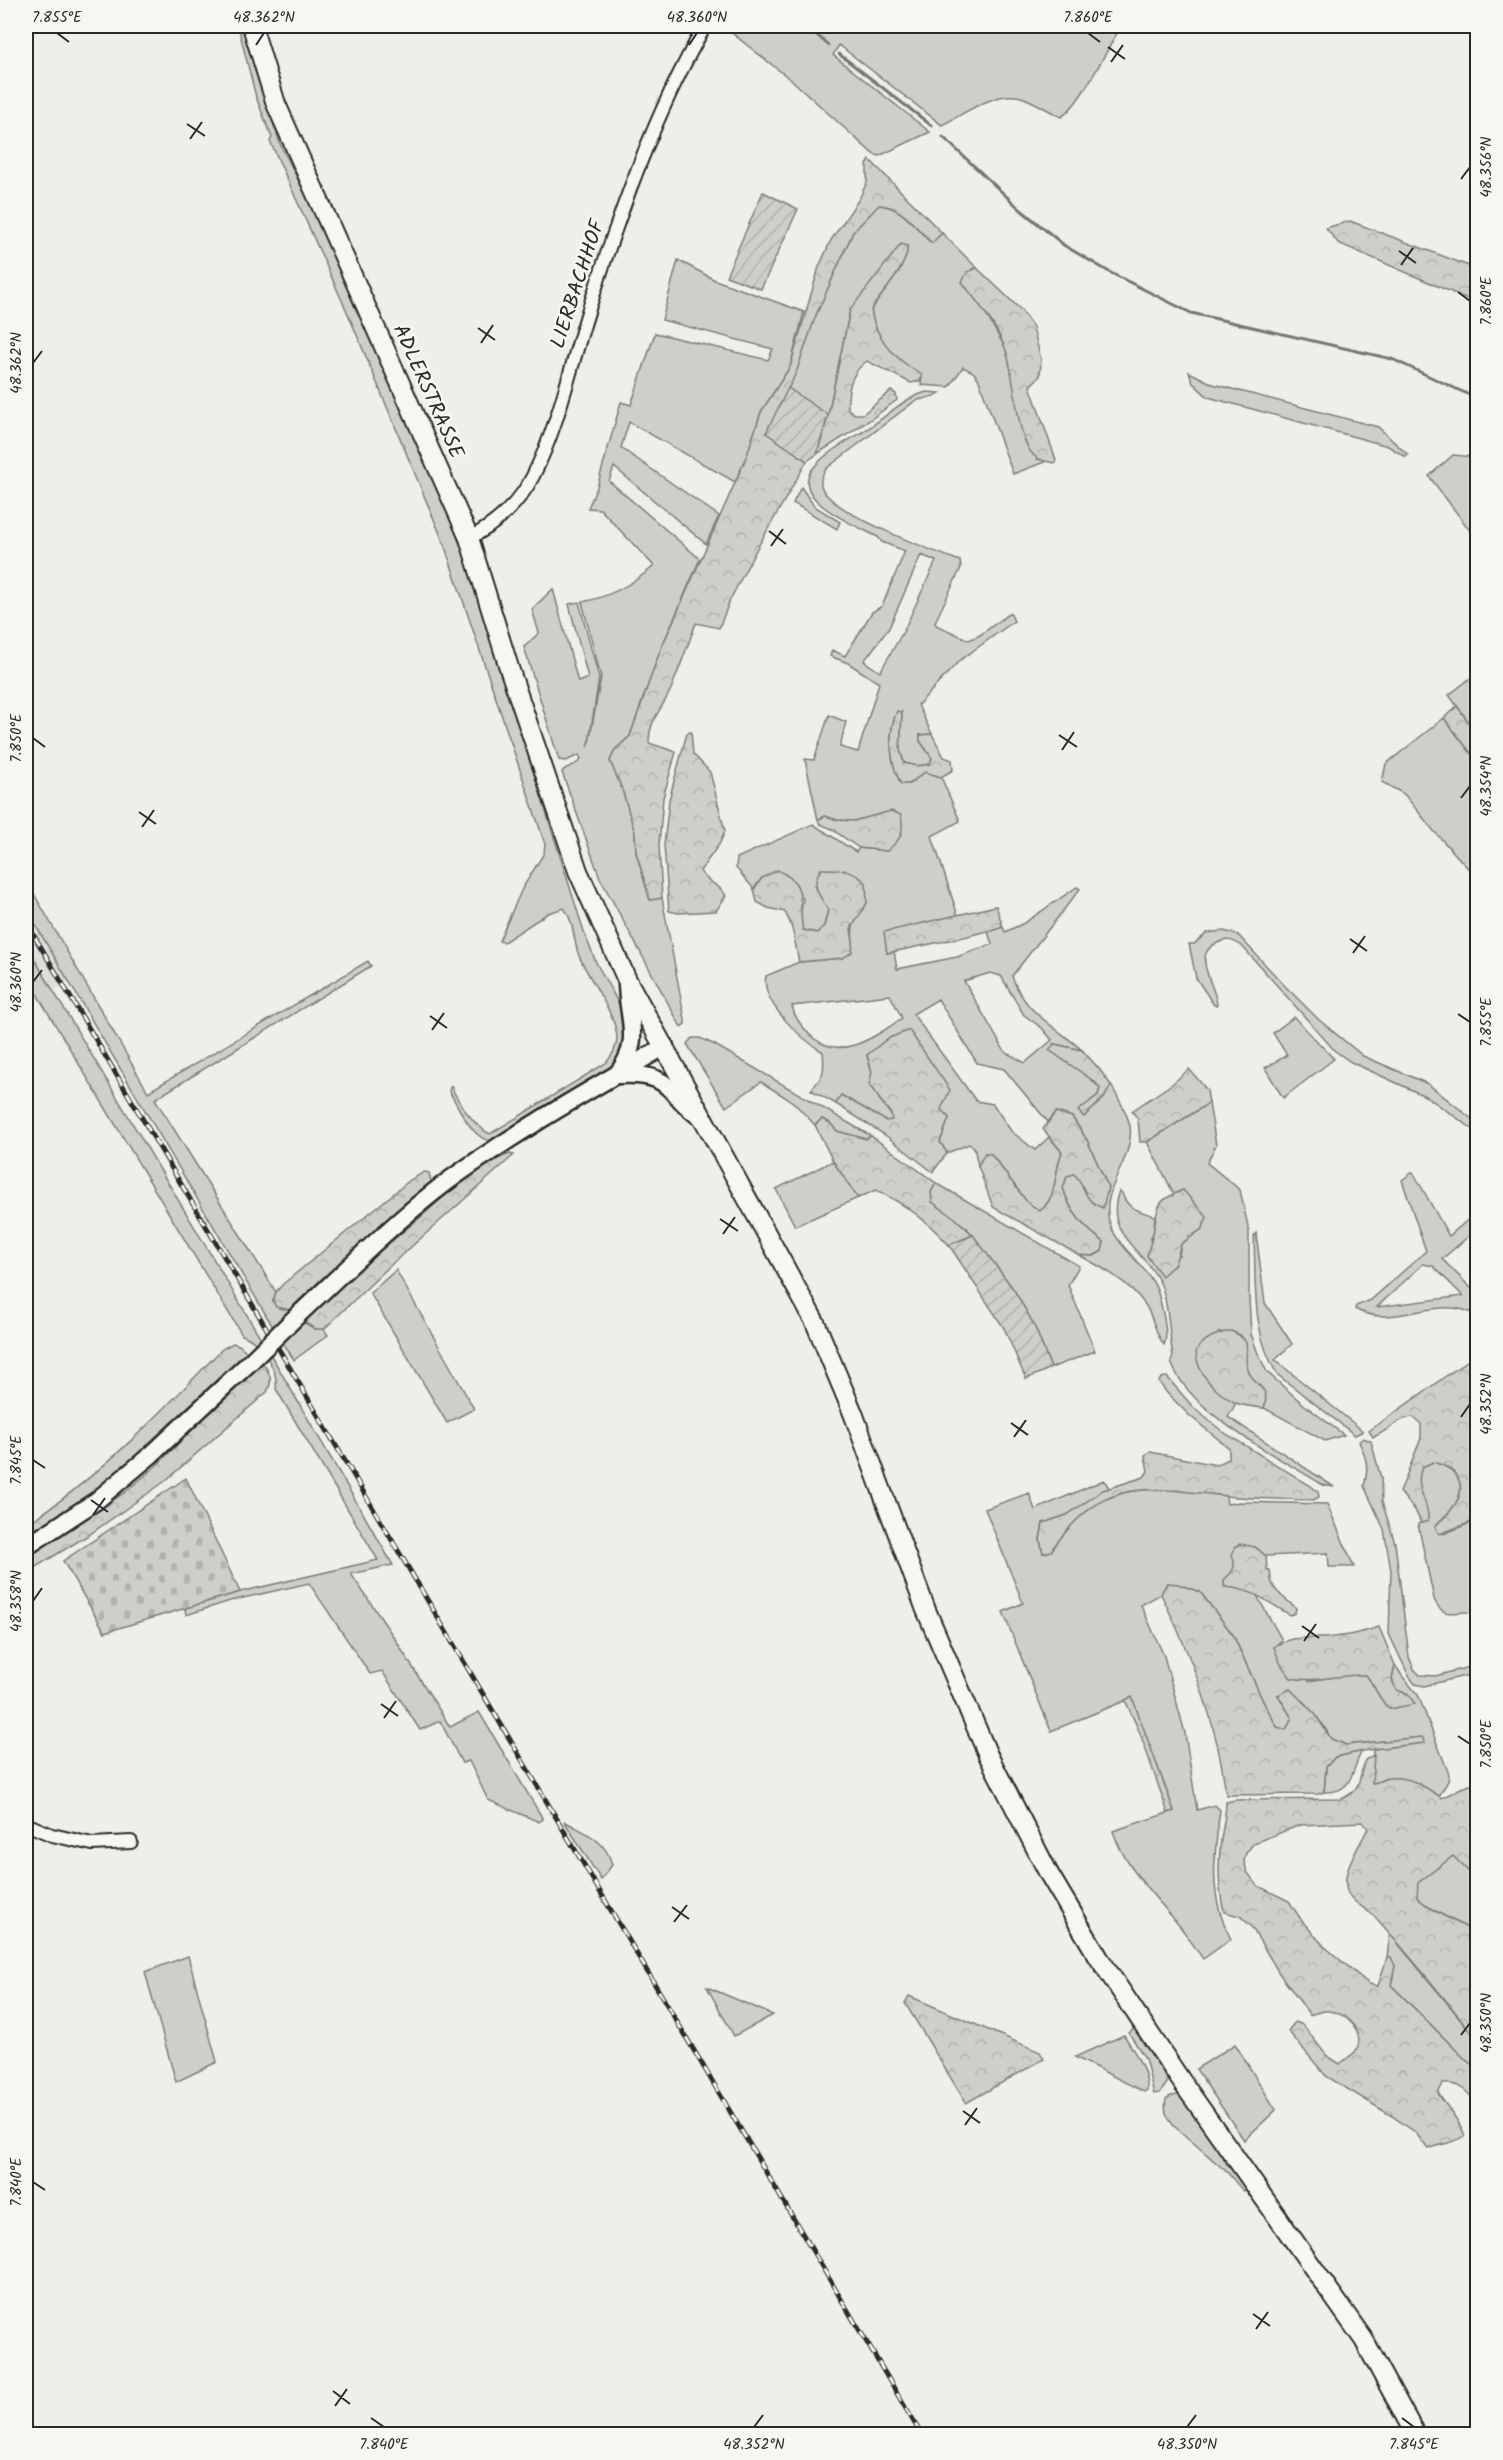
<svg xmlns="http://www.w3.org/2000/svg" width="1503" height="2460" viewBox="0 0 1503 2460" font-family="Kalam,sans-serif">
<defs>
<pattern id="forest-crowns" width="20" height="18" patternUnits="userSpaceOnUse" patternTransform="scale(1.5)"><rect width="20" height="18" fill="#cececa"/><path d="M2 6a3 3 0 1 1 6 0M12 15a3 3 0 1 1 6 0" fill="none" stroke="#b1b1ae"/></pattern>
<pattern id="cemetery-stones" width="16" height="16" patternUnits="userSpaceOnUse" patternTransform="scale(1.5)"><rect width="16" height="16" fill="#cececa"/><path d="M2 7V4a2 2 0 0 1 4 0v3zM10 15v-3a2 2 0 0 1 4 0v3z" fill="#b1b1ae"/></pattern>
<pattern id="garden-furrows" width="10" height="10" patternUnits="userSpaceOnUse" patternTransform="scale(1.5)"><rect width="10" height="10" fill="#cececa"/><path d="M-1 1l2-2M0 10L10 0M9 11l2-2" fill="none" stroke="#b1b1ae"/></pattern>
</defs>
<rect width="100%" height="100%" fill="#eeeeea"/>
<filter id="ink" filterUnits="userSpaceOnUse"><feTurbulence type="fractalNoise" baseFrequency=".0167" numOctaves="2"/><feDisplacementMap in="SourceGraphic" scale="12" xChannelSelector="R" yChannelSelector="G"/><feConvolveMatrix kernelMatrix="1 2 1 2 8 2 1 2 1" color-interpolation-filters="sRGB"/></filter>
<g filter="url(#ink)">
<path fill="#dededb" d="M26 910 68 981 53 991 26 945Z"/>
<g fill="#cececa" stroke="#7c7c7a" stroke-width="1.5" fill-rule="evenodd">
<path d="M238 26H243L255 70 281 146 317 217 443 499 468 566 586 938C590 946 593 956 597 964 616 1003 645 1029 611 1071L496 1142C473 1143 460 1109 449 1091L451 1086C458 1102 474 1126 490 1134L606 1063C612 1056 617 1047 617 1038 616 1012 587 978 578 953 573 938 574 921 564 908L548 913 504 942 499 941 522 889 544 853 545 844 443 541 349 316 270 141 272 138 256 97Z"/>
<path d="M723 26H1121C1109 46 1080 106 1061 117 1049 111 1037 103 1024 98 998 88 964 114 942 125L839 45 833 55 930 132 879 156 873 154 795 83Z"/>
<path d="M878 205C902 206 915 227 931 243L942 233 977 268 972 269 987 316 1005 347 1037 459 1047 461 1013 474 978 378 973 372 963 367 949 387 921 385 922 375C897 361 875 339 871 310 880 295 910 264 907 246L850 310 828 415 788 388 816 315 853 232Z"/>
<path d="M678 260 715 280 804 312 790 367 761 412 746 458 735 482 629 422 621 448 719 516 706 544 614 467 609 481 700 559 660 651 630 736 615 750 610 761 622 789 635 831 636 852 650 900 662 898 685 1020V1024L681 1027 600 878 562 772C566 765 577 767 581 759L579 755 566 761 559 760 524 647 539 633 532 609 553 589 578 682 588 678 569 604 579 602 599 678 588 748 601 677 582 602C610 597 632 585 654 566L600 509 588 508 597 487 621 402 631 405 655 333 768 360 773 349 662 320Z"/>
<path d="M1189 372 1213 384 1378 427 1408 455 1406 457 1388 446 1208 397 1193 383Z"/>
<path d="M927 392 940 393C933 398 923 398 915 401L827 468C820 476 818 484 825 493 845 518 928 549 960 561L961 568 935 622 936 625 969 640 980 635 1010 613 1014 621 959 661 918 705 932 734 920 735V741L932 758 930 764 917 766 904 763 900 750 902 712H897C887 734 890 763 901 784H909L925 772 941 777 960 821 932 836 958 916 885 932 887 953 894 951 897 969 957 957 992 944 988 932 1003 927 1005 932 1024 923 1077 887 1080 889 1012 976C1024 1013 1054 1025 1082 1050L1054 1044 1100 1088 1098 1095 1079 1111 1085 1116 1104 1098 1111 1085C1118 1098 1127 1111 1130 1126 1135 1160 1098 1190 1110 1224 1117 1245 1139 1260 1151 1279 1159 1290 1161 1305 1164 1318 1165 1326 1168 1337 1164 1345 1155 1334 1153 1315 1144 1303 1128 1281 1102 1268 1079 1255L1094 1256 1102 1251 1104 1242C1084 1228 1070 1212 1063 1188L1067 1176 1074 1173 1080 1180 1108 1187 1087 1140 1072 1117 1057 1112 1048 1122 1004 1069 977 1063 938 999 913 1014 976 1101 993 1104 1011 1131 1035 1150 1049 1137 1062 1152C1054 1172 1058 1197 1040 1211L1027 1202 991 1154 985 1153 978 1166 974 1147 969 1144 947 1153 940 1142 949 1118 867 1056 879 1099 891 1115 893 1120 886 1121 841 1095 836 1104 811 1090C824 1075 825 1072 823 1052 803 1040 760 1003 766 976L799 962 843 958 853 942C850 924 857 916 867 903L815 887 828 910 824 926 817 933 803 930 800 918 803 898 762 878 754 889 736 868 737 858 813 824 856 852 859 848 887 851 891 812 854 821 837 820 825 816 818 820 805 759 814 760 829 715 846 722 840 747 858 752 879 683 848 663 830 656 832 650 845 656 872 612 882 606 905 551 882 542 878 537C857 526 784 498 815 466 828 451 848 441 864 431 884 419 904 397 927 392ZM921 555 936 561 904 630 880 672 864 661 889 628ZM990 973 1001 976 1024 1015 1042 1028 1052 1040 1025 1063 1005 1052 964 981ZM890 995 902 1018C875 1037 838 1064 809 1034 801 1025 794 1017 792 1006Z"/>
<path d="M1453 455 1474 457 1477 460V540L1429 476Z"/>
<path d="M801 487 814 506 840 522 837 529 793 503Z"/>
<path d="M1477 673V734L1449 695Z"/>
<path d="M1444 718 1477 761V878L1433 830 1404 794 1382 782 1386 764Z"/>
<path d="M26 880 148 1092 368 961 371 966 155 1099 276 1292 273 1301 279 1308 291 1310 273 1327 26 909Z"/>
<path d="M1224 931 1238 935 1285 986 1319 1020 1363 1056 1428 1084 1477 1123V1132L1427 1097 1351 1062 1335 1051 1242 946C1234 941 1229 938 1220 942 1188 953 1216 984 1217 1005H1214L1196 978 1189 944H1194L1207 933Z"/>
<path d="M26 945 272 1357 393 1565 351 1574 395 1639 450 1727 479 1712 543 1819 539 1822 488 1800 469 1761 462 1763 440 1721 420 1730 382 1671 370 1674 309 1583 230 1601 186 1615 185 1608 240 1592 378 1560 276 1389C279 1370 260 1341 242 1335L26 976Z"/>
<path d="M1294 1017 1334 1059 1283 1098 1265 1068 1287 1055 1273 1033Z"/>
<path d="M692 1038H700L715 1045 871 1136 866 1139 836 1131 830 1123 822 1119 815 1125 793 1102 761 1082 726 1107 687 1044Z"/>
<path d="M1209 1103 1216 1145 1207 1163 1240 1190 1249 1231V1299L1251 1334 1257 1351 1267 1372 1303 1404 1344 1435 1325 1441 1264 1408C1270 1387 1256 1388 1249 1372 1239 1352 1257 1327 1218 1333L1210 1384 1236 1403 1228 1417 1334 1487 1323 1485C1277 1456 1190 1414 1171 1362L1173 1356C1169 1334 1169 1308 1162 1287 1148 1251 1102 1237 1119 1191L1122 1193C1127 1210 1140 1211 1155 1216L1154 1231 1150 1240 1179 1255 1181 1244 1203 1228 1183 1190 1174 1194 1147 1142Z"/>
<path d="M833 1161 858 1198 795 1226 776 1189Z"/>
<path d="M1413 1172 1449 1236 1477 1212V1229L1442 1259 1477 1294V1316C1439 1292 1393 1331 1355 1309L1356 1306 1371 1300 1426 1251 1402 1180ZM1423 1264 1433 1266 1463 1296 1377 1307Z"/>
<path d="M936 1183 1079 1266 1068 1285 1095 1351 1051 1368 1034 1325 1014 1290 967 1228 932 1202 931 1192Z"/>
<path d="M1256 1233 1265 1303 1292 1344 1275 1360 1363 1431 1355 1435 1278 1375C1251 1334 1256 1283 1254 1236Z"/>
<path d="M396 1270 474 1409 447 1423 370 1293Z"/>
<path d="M302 1321 315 1329H324L328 1335 294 1360 282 1341Z"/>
<path d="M1363 1438 1371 1441 1381 1478 1382 1502 1395 1543 1409 1657 1414 1669 1420 1675 1435 1676 1477 1665V1673L1424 1686 1415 1684 1409 1676 1389 1634 1391 1571 1384 1529 1364 1486C1369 1469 1367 1458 1359 1442Z"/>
<path d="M1433 1462C1459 1469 1470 1487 1451 1510 1446 1516 1439 1521 1435 1527L1444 1534 1477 1520V1614C1457 1606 1445 1624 1434 1599L1418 1524 1427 1521 1417 1479 1422 1467Z"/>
<path d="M1104 1480 1109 1488 1067 1515 1043 1523 1040 1540 1043 1553 1051 1551C1101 1478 1147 1485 1226 1496L1227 1504 1240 1502 1327 1504 1354 1567H1329L1328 1553 1266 1556 1255 1547 1235 1563 1234 1571 1224 1580 1256 1594 1282 1640 1274 1647 1309 1681 1351 1674 1366 1675C1375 1686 1379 1699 1389 1709L1399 1706 1408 1694 1396 1690 1392 1679 1395 1665 1403 1677 1418 1695 1449 1774 1448 1781 1439 1796 1386 1778 1376 1784 1372 1783 1373 1749 1424 1743 1422 1737 1346 1745 1331 1739 1324 1726 1303 1701 1278 1695 1292 1718 1286 1730 1277 1727 1262 1699 1233 1635 1200 1592 1167 1583 1161 1594 1141 1605 1164 1656 1185 1733 1197 1810 1215 1805 1220 1810C1214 1855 1208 1897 1231 1939L1203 1959C1196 1949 1189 1938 1181 1928 1157 1897 1125 1869 1113 1831L1174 1811 1132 1698 1051 1731 1003 1612 1023 1603 985 1509 1029 1493 1035 1510Z"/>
<path d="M1362 1751C1350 1772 1354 1793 1324 1792L1326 1767 1335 1757Z"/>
<path d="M564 1821C586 1834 606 1839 612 1865L601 1880Z"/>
<path d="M1454 1855 1475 1877H1477V1933L1433 1910 1417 1898V1883Z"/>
<path d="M1390 1934 1477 2039V2068L1467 2061 1391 1985 1395 1966 1387 1957Z"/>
<path d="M188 1956 217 2062 176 2082 145 1972Z"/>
<path d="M707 1987 773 2015 734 2036Z"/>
<path d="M1134 2028 1166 2076 1167 2083 1160 2093 1154 2094 1145 2058 1129 2033Z"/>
<path d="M1124 2035C1134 2052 1148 2070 1147 2090L1144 2092 1075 2057Z"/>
<path d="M1235 2044 1276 2110 1244 2140 1196 2069Z"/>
<path d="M1179 2095 1249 2189 1243 2191 1228 2173 1174 2126C1166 2116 1164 2111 1166 2099L1171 2096Z"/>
</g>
<g fill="url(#forest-crowns)" stroke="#7c7c7a" stroke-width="1.5">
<path d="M870 160 942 233 932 243C916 228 902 206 879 205L853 232 816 315 796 373 767 432 807 461 756 550 730 600 719 628 696 623C688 645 680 667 671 689 663 708 648 721 649 743L676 752 663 798 659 845 662 898 650 900 636 852 635 833 622 789 610 761 615 750 630 736 660 651 746 458 761 412 790 367 819 267 831 240 859 199 867 182V165Z"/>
<path d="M1350 221 1477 269V303L1338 243 1326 228Z"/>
<path d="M901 244 907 246C910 264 880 295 871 310 875 340 898 361 922 375L920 381 911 383 867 361C851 372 847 390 848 409L855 414H863L891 391 896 394 897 400 870 420 817 454 827 420 850 310Z"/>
<path d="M977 268 1021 310 1033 327 1041 360 1040 376 1030 386 1056 460 1054 463C1048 462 1041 461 1036 457 1015 443 1016 374 1005 348 996 324 977 302 962 282L967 272Z"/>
<path d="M1457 706 1477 734V761L1444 718Z"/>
<path d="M897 711 902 712 900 750 904 763 917 766 930 764 932 758 920 741V735L932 734 944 757 952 760 953 770 941 777 925 772 909 784H901C890 763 887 734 897 711Z"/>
<path d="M691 732 693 754 710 772 725 831 720 843 700 871C706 883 720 883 726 896L716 911 678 913 669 911 664 845 669 800 687 733Z"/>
<path d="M891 811 901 815C904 834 902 838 887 851L859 848 830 828 820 824 818 820 825 816 837 820 854 821Z"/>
<path d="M821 869C842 869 851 868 866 883L867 903 851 929 853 942 852 952 843 958 799 962C795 945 794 927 785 912L768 908 757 902 754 889 762 878 777 870C810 884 797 903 803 930L817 933 824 926 828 910C819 895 810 885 821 869Z"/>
<path d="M996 906 1003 927 964 937 887 953 884 932Z"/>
<path d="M909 1030 950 1090 941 1109 949 1118 940 1142 947 1153 933 1172 885 1135 836 1104 841 1095 886 1121 892 1120 891 1114 869 1085 872 1072 867 1055 887 1039Z"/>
<path d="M1054 1044 1082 1050 1100 1070 1111 1085 1104 1098 1084 1117 1078 1111 1098 1095 1100 1088 1095 1082 1049 1050Z"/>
<path d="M1189 1069 1207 1090 1209 1103 1147 1142H1140L1138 1119 1132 1111 1172 1084Z"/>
<path d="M1056 1112 1072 1117 1087 1140 1108 1187 1103 1208C1080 1199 1088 1187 1074 1174L1067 1176 1063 1188C1070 1212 1084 1228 1104 1242L1102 1251 1093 1256 1079 1255 993 1207 978 1166 985 1153 991 1154 1027 1202 1040 1211C1058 1197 1054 1172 1062 1152L1043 1129Z"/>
<path d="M822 1119 830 1123 837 1131 866 1139 871 1136 936 1183 931 1192 932 1202 955 1218 973 1235 949 1245C924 1218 908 1206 876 1190L858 1198 833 1161 815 1125Z"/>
<path d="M509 1154 514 1155 393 1263 324 1329H315L302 1321C339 1287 377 1253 416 1221 445 1196 473 1169 509 1154Z"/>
<path d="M424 1172 429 1173 432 1185 364 1242 291 1310 276 1307 273 1301 276 1292 283 1284 410 1180Z"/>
<path d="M1183 1190 1207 1217 1203 1228 1181 1244 1175 1264 1162 1276 1147 1256C1149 1246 1153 1237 1154 1228 1159 1202 1157 1201 1183 1190Z"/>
<path d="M1231 1331C1237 1334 1244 1337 1246 1343 1248 1351 1244 1363 1248 1372 1256 1388 1271 1386 1264 1408 1255 1407 1243 1406 1236 1403 1216 1393 1196 1374 1196 1351 1204 1338 1216 1334 1231 1331Z"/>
<path d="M233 1343 239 1345 247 1352 161 1438 80 1504 26 1539V1525C101 1475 160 1414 222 1349Z"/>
<path d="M1477 1354V1520L1439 1534 1435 1527C1439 1521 1446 1516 1451 1510 1470 1487 1459 1469 1433 1462L1422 1467C1413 1490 1430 1501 1428 1521L1421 1523 1415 1510 1400 1492 1421 1438V1424L1413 1417C1398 1418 1387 1432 1373 1437L1369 1431Z"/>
<path d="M262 1361C269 1372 274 1379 267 1392L164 1482 90 1534 26 1573V1558L124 1493 156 1466Z"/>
<path d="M1167 1377 1193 1407 1223 1432 1311 1486 1318 1492 1319 1497 1313 1500C1284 1499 1255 1499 1226 1496 1145 1487 1103 1476 1051 1551L1043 1553 1040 1540 1043 1523 1067 1515 1103 1490 1144 1477 1148 1471 1145 1455 1150 1452 1216 1465 1229 1459V1448L1190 1416 1167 1393 1159 1382 1161 1378Z"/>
<path d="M1240 1544 1255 1547 1266 1556 1267 1569 1270 1570C1271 1575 1270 1581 1273 1585 1277 1595 1289 1601 1296 1608L1295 1613 1290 1615C1268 1602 1251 1588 1224 1587V1580C1233 1572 1237 1567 1232 1555L1235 1547Z"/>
<path d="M1167 1583 1178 1584 1200 1592 1233 1635 1262 1699 1277 1727 1286 1730 1292 1718 1278 1695 1290 1689 1315 1714 1331 1739 1346 1745 1422 1737 1425 1743 1373 1749 1335 1757 1326 1767 1324 1792 1318 1794 1226 1795C1218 1724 1192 1658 1161 1594Z"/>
<path d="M1379 1627 1395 1665 1392 1679 1396 1690 1408 1694 1415 1704 1389 1709C1379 1699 1375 1686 1366 1675 1340 1674 1317 1683 1291 1678L1281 1665 1274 1647C1289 1636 1305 1638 1323 1638 1341 1637 1362 1633 1379 1627Z"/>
<path d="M1132 1697 1174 1811 1168 1813 1140 1733 1125 1700Z"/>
<path d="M1374 1755 1372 1783C1379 1783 1383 1778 1390 1778 1411 1776 1425 1787 1442 1798L1461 1788 1477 1783V1877L1475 1878 1453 1856 1418 1883 1417 1898 1433 1910 1477 1933V2039C1445 1999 1412 1958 1377 1919 1369 1909 1348 1902 1346 1887 1343 1867 1360 1846 1368 1828L1362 1822 1300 1825 1254 1843 1246 1853 1244 1861 1247 1872 1258 1886 1289 1901 1302 1921 1325 1947 1369 1984 1378 1986 1387 1957H1391L1395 1966 1391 1985 1467 2061 1477 2068V2104C1468 2092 1459 2082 1443 2084L1438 2093C1447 2108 1460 2120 1465 2136 1455 2143 1441 2144 1428 2149L1415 2132 1392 2116 1326 2076 1288 2031 1295 2022 1303 2025 1326 2055 1340 2064C1344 2060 1351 2056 1355 2052 1367 2034 1347 2012 1329 2011 1324 2010 1316 2013 1310 2015L1279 1973 1251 1926 1240 1916 1224 1912C1219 1891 1218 1870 1220 1849 1221 1833 1226 1818 1226 1802L1235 1800 1341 1799C1363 1790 1358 1778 1365 1760Z"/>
<path d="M909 1996 1040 2052 1044 2059 966 2103 905 2003Z"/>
</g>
<path fill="url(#cemetery-stones)" stroke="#7c7c7a" stroke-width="1.5" d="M186 1478 240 1592 105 1632 63 1561Z"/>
<g fill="url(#garden-furrows)" stroke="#7c7c7a" stroke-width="1.5">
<path d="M763 192 798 209 761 289 726 276Z"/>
<path d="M788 388 828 415 817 454 807 461 766 433Z"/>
<path d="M973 1235 1014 1290 1034 1325 1051 1368 1026 1379 1004 1328 949 1245Z"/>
</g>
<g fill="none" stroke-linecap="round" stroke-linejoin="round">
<g stroke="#757573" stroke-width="3">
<path d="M807 26 828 45"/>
<path d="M839 54 932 126"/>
<path d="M943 137 1020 209 1065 246 1111 273 1191 313 1392 359 1478 399"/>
</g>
<g stroke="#2b2b2b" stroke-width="16">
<g id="street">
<path d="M469 538C495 526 520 502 533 476 558 427 571 365 588 312 618 217 655 112 705 26"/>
<path d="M26 1824 52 1835 92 1844 131 1842"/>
</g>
</g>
<g stroke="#2b2b2b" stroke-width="21">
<g id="secondary">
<path d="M618 1073C644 1040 626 1016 627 980"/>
<path d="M619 1075C675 1072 665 1094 704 1120"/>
<path d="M298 1315C347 1269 395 1221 448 1181 517 1131 592 1089 665 1046"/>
<path d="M26 1547 96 1501 152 1454 247 1365"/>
</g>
</g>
<g stroke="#2b2b2b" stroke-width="22">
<path id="primary" d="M252 26 276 104 469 538 510 671 578 871 627 980 815 1322 853 1413 926 1610 988 1755 1049 1874 1099 1958 1182 2082 1364 2340 1415 2434"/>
</g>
<use href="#street" stroke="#f6f6f2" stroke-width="12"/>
<use href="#secondary" stroke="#f6f6f2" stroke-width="16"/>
<use href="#primary" stroke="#f6f6f2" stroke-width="18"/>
<g stroke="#2b2b2b" stroke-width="5">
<path id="rail" d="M26 922 921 2434"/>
</g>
<use href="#rail" stroke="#f6f6f2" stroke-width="3" stroke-dasharray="9" stroke-linecap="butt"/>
<g stroke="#2b2b2b" stroke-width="21" stroke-linecap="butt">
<path id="secondary-bridge" d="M247 1365 298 1315"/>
</g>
<use href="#secondary-bridge" stroke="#f6f6f2" stroke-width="16"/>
</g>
</g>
<path fill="none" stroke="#2b2b2b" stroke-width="2" d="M57 33 69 42M1088 33 1100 42M256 45 264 33M689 45 697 33M1108 47 1125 59M1111 62 1123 45M187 124 205 136M190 139 202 122M1461 179 1470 167M1399 251 1416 263M1401 265 1413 248M1458 292 1470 301M478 328 495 340M481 343 493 325M33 363 42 351M769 531 786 544M771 546 783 529M1059 735 1077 747M33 738 45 747M1062 750 1074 732M1461 798 1470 786M139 812 156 824M142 827 154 810M1350 939 1367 951M1353 953 1365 936M33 982 42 970M1458 1014 1470 1022M430 1016 447 1028M432 1030 444 1013M720 1219 738 1231M723 1234 735 1217M1461 1417 1470 1404M1011 1423 1028 1435M1014 1437 1026 1420M33 1460 45 1468M91 1500 108 1512M93 1515 105 1498M33 1601 42 1588M1302 1626 1319 1638M1304 1641 1316 1624M381 1704 398 1716M384 1718 396 1701M1458 1736 1470 1744M672 1907 689 1919M674 1922 687 1905M1461 2035 1470 2023M963 2111 980 2123M965 2125 977 2108M33 2182 45 2190M1253 2314 1270 2326M1256 2329 1268 2312M333 2391 350 2404M335 2406 347 2389M371 2418 384 2427M1402 2418 1414 2427M754 2427 763 2415M1187 2427 1196 2415"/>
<g text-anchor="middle" stroke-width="5" stroke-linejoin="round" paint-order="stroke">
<g font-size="21" fill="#2b2b2b" stroke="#f6f6f2">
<text transform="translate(577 284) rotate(-72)" y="7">LIERBACHHOF</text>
<text transform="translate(429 391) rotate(66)" y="7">ADLERSTRASSE</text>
</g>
</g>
<rect width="1503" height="2460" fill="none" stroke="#f6f6f2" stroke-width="66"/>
<rect x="33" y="33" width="1437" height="2394" fill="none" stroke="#2b2b2b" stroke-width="2"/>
<g font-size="15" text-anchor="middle" fill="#2b2b2b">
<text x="57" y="22">7.855°E</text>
<text x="264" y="22">48.362°N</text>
<text x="697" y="22">48.360°N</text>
<text x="1088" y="22">7.860°E</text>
<text transform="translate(1486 167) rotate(-90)" y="5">48.356°N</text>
<text transform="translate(1486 301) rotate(-90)" y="5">7.860°E</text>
<text transform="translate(16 363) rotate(-90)" y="5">48.362°N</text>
<text transform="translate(16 738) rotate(-90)" y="5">7.850°E</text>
<text transform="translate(1486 786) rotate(-90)" y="5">48.354°N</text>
<text transform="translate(16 982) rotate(-90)" y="5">48.360°N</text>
<text transform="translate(1486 1022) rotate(-90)" y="5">7.855°E</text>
<text transform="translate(1486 1404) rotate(-90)" y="5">48.352°N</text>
<text transform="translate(16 1460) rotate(-90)" y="5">7.845°E</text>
<text transform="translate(16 1601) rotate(-90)" y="5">48.358°N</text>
<text transform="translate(1486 1744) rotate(-90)" y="5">7.850°E</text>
<text transform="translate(1486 2023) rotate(-90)" y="5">48.350°N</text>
<text transform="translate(16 2182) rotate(-90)" y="5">7.840°E</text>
<text x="384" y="2449">7.840°E</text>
<text x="754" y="2449">48.352°N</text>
<text x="1187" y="2449">48.350°N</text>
<text x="1414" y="2449">7.845°E</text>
</g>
</svg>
